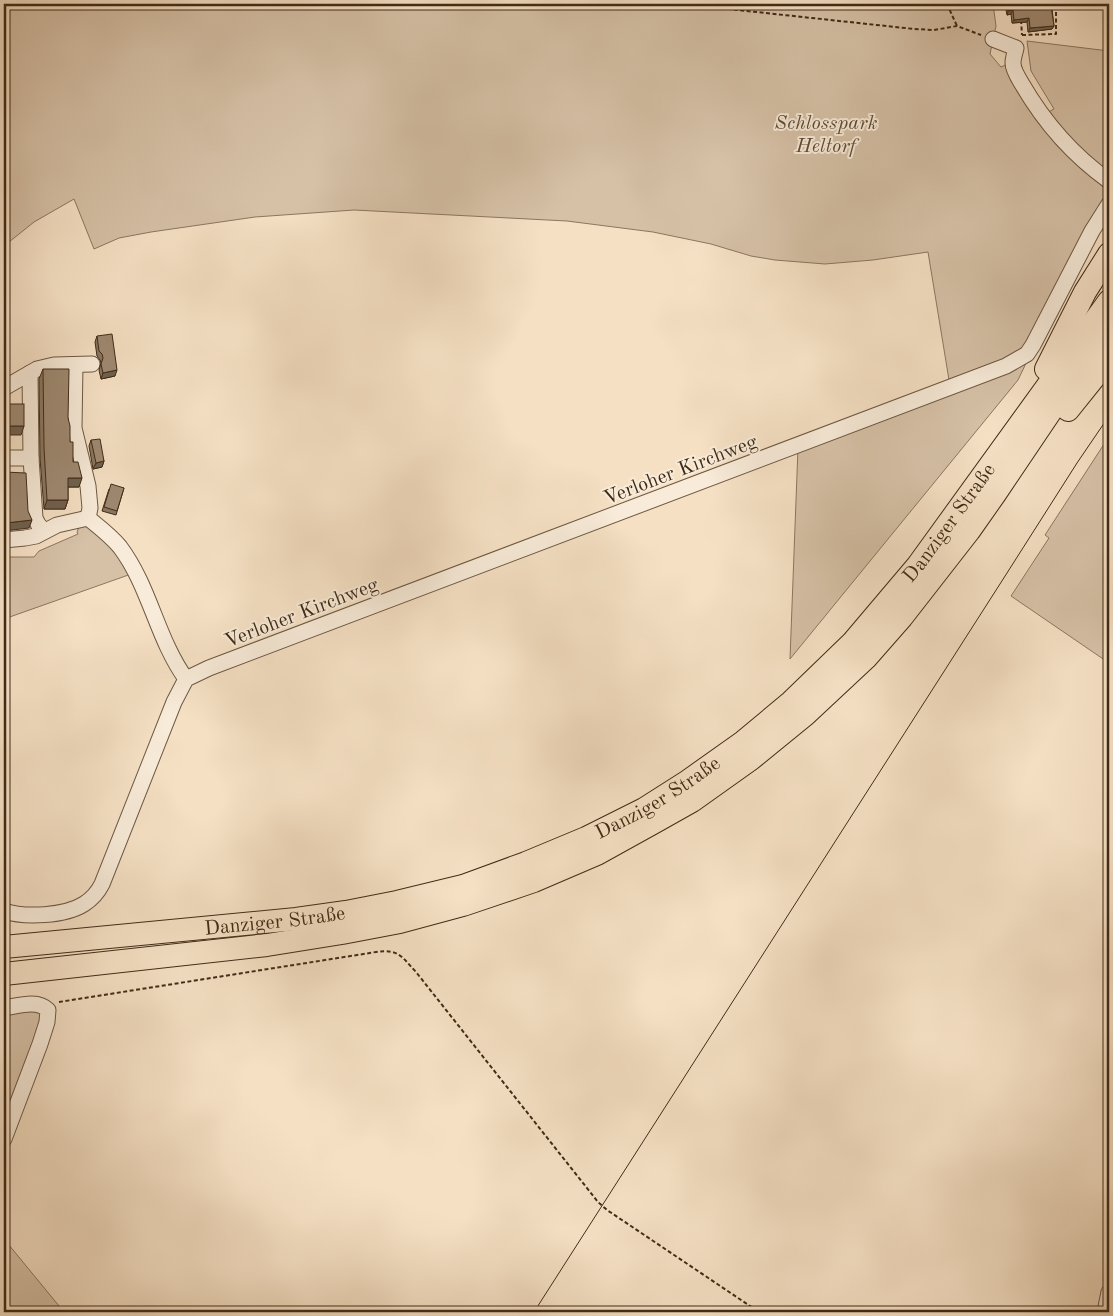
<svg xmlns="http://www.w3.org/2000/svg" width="1113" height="1316" viewBox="0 0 1113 1316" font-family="'Old Standard TT',serif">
<rect width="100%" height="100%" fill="#f5e0c4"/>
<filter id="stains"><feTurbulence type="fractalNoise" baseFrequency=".004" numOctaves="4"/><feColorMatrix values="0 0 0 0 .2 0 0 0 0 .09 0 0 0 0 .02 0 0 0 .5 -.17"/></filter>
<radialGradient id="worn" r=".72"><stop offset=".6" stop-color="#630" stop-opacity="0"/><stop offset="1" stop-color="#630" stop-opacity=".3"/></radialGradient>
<g fill="#d6c1a7" stroke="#8b765f">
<path d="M4 4H993L996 26 990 54 1001 67 1010 63 1108 189 1109 198 1025 352 950 386 928 252 873 260 825 264 775 260 751 256 711 244 653 232 567 221 354 210 255 217 151 232 119 238 94 249 74 199 34 222 4 246Z"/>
<path d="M1027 41 1109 51V174L1102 170 1045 114 1054 109 1031 71Z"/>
<path d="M1029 357 1018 380 790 659 798 448Z"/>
<path d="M1108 438 1109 439V663L1011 596 1049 538 1045 535Z"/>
<path d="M80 525 98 528 134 573 4 619V557H34L39 551 78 534 77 532Z"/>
<path d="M4 1009H38L44 1019 4 1134Z"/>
<path d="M4 1239 64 1312H4Z"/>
</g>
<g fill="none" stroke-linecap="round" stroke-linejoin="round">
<g stroke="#6d5842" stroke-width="17">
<g id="minor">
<path d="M993 39 1016 48C1015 53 1013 58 1013 63 1013 70 1019 79 1022 84 1044 122 1074 156 1109 181"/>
<path d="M75 365 74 428 88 486 90 508 88 518"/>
<path d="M30 373 31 458 35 518 38 524 44 531"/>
<path d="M4 388 37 369 54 365 92 364"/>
<path d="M4 458H31"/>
<path d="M88 518C99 527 111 536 120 547 150 587 157 639 186 679"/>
<path d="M4 540 25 538 36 536 57 525 88 518"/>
<path d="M4 911C25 918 65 916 84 904 92 899 98 892 102 884L174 702 186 679 209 668 1006 366 1027 354 1033 345 1092 231 1109 204"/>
<path d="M4 1008C18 1006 37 999 48 1010L47 1022 40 1044 4 1139"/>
<path d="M1105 1312 1109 1292"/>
</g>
</g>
<g stroke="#402b17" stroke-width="24">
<g id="highway">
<path d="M1046 369 1085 292 1109 254"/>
<path d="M1068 410 1109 359"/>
<path id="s1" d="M4 947 296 919 346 912 397 902 463 886 526 863 586 838 644 809 688 781 743 742 791 702 852 643 918 565 1109 301"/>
<path d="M4 974 267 945 342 933 400 922 463 905 534 881 597 854 653 823 692 801 751 759 805 715 866 658 902 617 969 531 995 494 1065 390 1109 329"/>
</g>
</g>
<g stroke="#402b17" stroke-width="2" stroke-dasharray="4 2.5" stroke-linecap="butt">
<path d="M682 4 914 29 934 30 957 26 981 35"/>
<path d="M741 4V10"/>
<path d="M947 4 957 26"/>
<path d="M1021 20 1022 35"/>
<path d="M1022 35 1056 34V12"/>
<path d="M59 1002 376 952C399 949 401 956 416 972L598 1202 607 1210 759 1312"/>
</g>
<use href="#minor" stroke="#f8ebd9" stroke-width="15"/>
<use href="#highway" stroke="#f5e0c4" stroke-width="22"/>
<path stroke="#402b17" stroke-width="1" d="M534 1312 1007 573 1077 463 1109 416"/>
</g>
<g fill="#887661" stroke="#402b17">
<path d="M1005 4H1079L1078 7 1052 9 1054 26 1052 29 1028 32 1027 22 1012 23 1011 14 1007 15Z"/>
<path d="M97 336 115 376 101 379 99 370 101 363 100 360 97 356 95 342Z"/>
<path d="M43 369 68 418 70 442 73 462 79 487H68V500L65 509H44L40 458 39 379Z"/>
<path d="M91 440 104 461 102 467 93 469 89 446Z"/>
<path d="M124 488 116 515 102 511 109 489Z"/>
</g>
<g fill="#6f604f" stroke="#402b17">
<path d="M1073 4H1079L1078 7 1050 9 1051 6Z"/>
<path d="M1013 10 1011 14 1007 15 1008 11Z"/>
<path d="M1029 18 1027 22 1012 23 1014 20Z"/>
<path d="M1054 26 1052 29 1028 32 1030 28Z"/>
<path d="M117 370 115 376 101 379 103 373Z"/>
<path d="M4 426H24L21 435H4Z"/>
<path d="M104 461 102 467 93 469 96 463Z"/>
<path d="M68 478H82L79 487H65Z"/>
<path d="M47 500H68L65 509H44Z"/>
<path d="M32 520 29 528 4 531V524L6 523Z"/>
</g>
<g fill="#9e8971" stroke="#402b17">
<path d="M1007 4H1073L1051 6 1054 26 1030 28 1029 18 1014 20 1013 10 1008 11Z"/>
<path d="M112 334 117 370 103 373 101 364 103 358 102 354 99 351 97 336Z"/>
<path d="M43 369H69L68 418 70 426V442H73V462H78L82 478H68V500H47L44 448Z"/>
<rect x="4" y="404" width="20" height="22"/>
<path d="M100 439 104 461 96 463 91 440Z"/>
<path d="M4 472 26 473 28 511 32 520 6 523 4 524Z"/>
<path d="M111 484 124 488 117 511 104 507Z"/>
</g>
<g text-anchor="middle" stroke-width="4" stroke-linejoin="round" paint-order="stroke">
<g font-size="20" font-style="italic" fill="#5e4934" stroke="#f8ebd9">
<text x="826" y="129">Schlosspark<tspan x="826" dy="23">Heltorf</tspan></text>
</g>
<g font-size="20" fill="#402b17" stroke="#f8ebd9">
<text transform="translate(680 469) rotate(-21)" y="7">Verloher Kirchweg</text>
<text dy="7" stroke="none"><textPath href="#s1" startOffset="1082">Danziger Straße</textPath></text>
<text transform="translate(301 612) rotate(-21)" y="7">Verloher Kirchweg</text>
<text dy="7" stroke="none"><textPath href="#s1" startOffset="678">Danziger Straße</textPath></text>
<text dy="7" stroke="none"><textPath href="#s1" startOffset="272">Danziger Straße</textPath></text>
</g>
</g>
<rect width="1113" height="1316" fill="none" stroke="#f5e0c4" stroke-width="20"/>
<rect x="5" y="5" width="1103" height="1306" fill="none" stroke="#402b17" stroke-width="2.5"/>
<rect x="10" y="10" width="1093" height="1296" fill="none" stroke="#402b17"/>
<rect width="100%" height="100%" filter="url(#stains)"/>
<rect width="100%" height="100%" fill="url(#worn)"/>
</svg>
